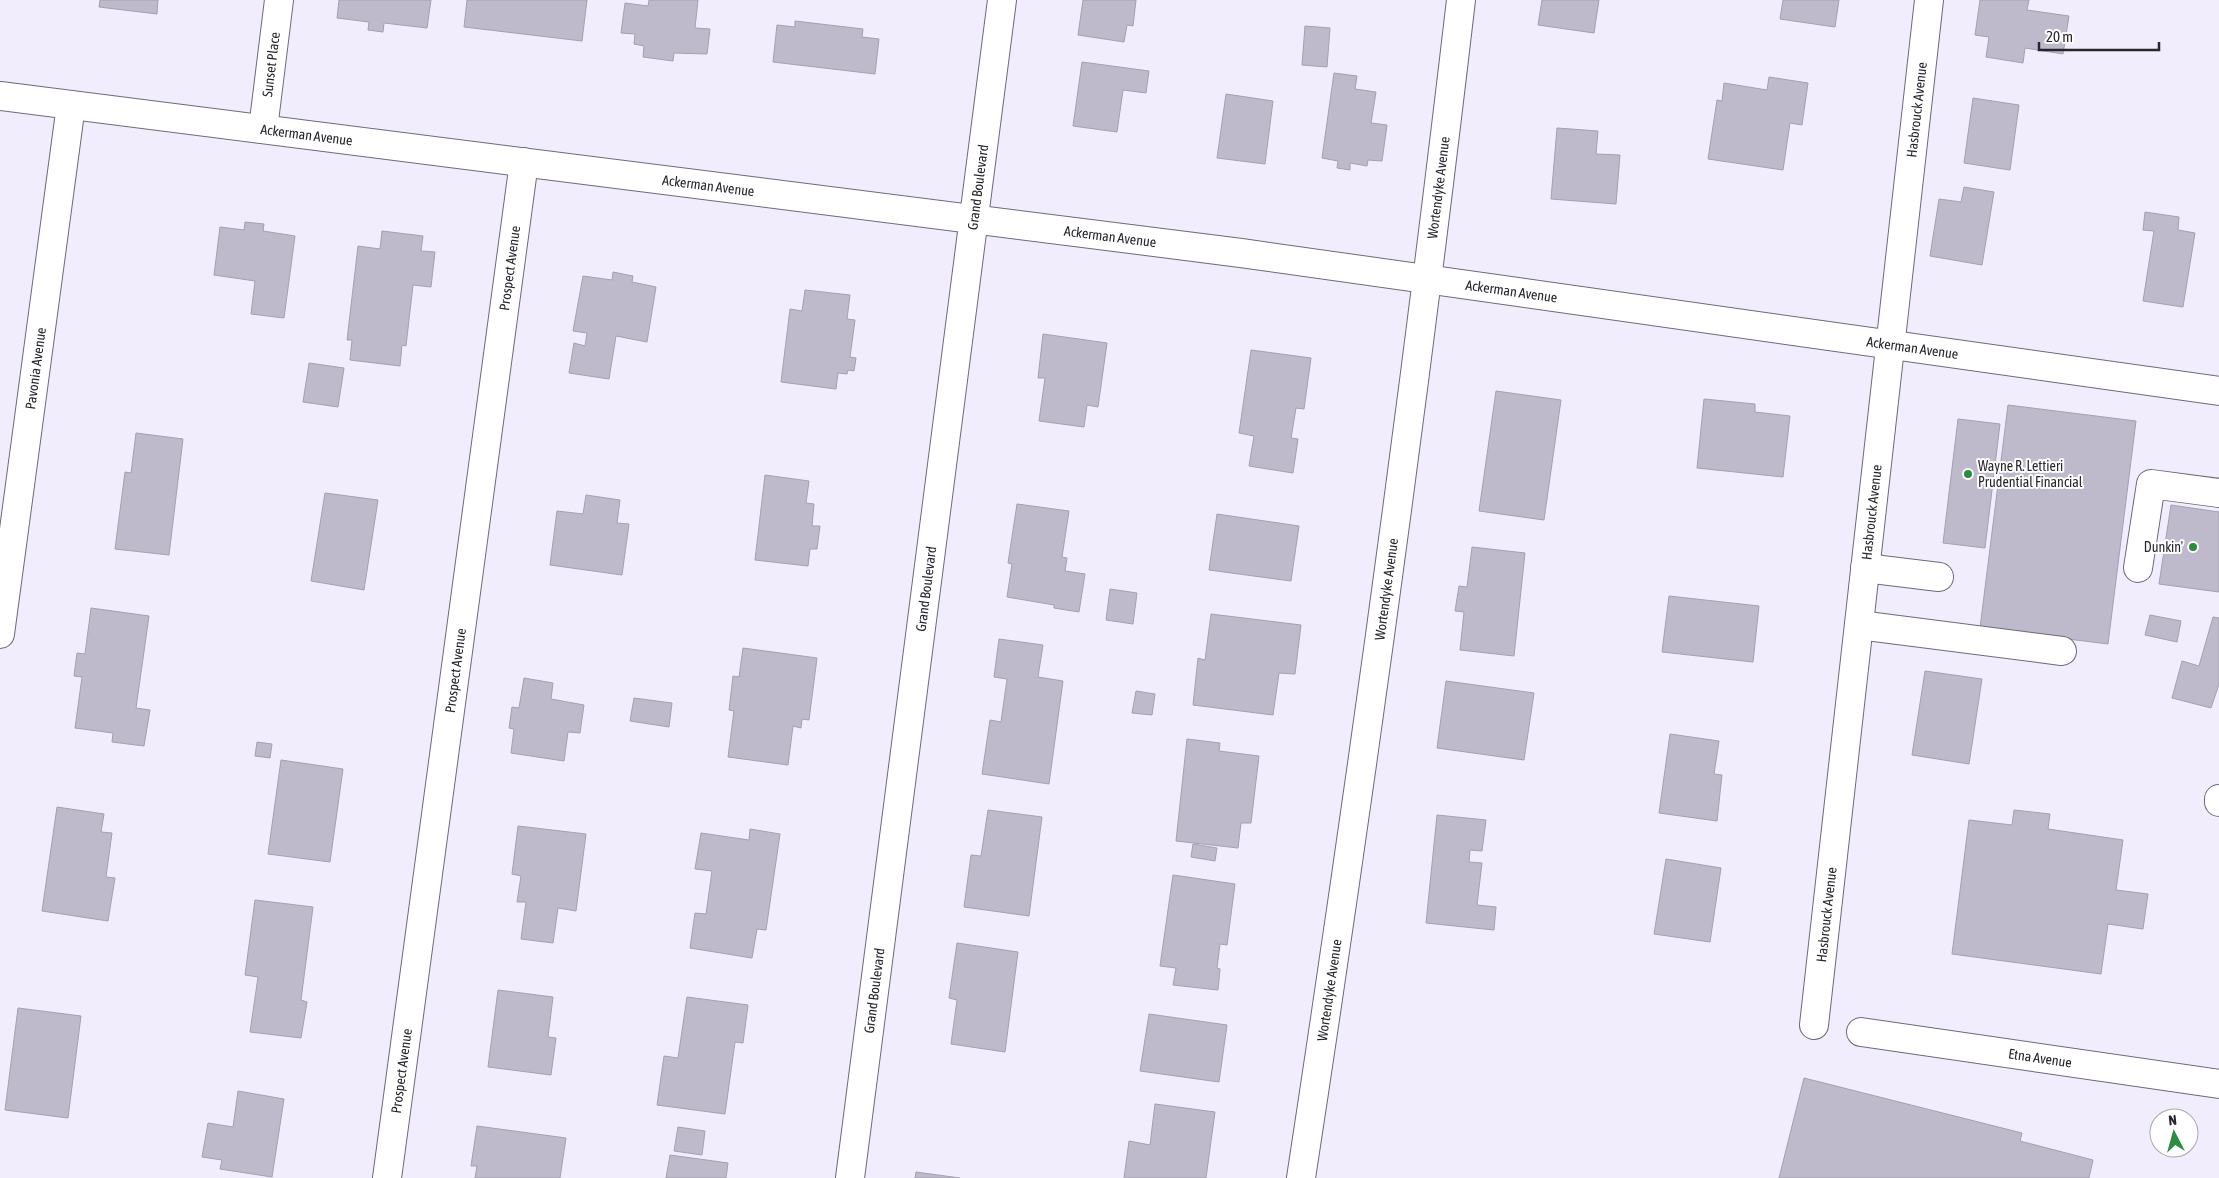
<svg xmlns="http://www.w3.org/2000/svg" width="2219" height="1178" viewBox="0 0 2219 1178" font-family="'Asap Condensed',sans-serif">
<rect width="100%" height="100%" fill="#f1edfc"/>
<g fill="#bebacc" stroke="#a49fb1">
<path d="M100 0H158L157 14 99 7Z"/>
<path d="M339 0H431L427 28 384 23 383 32 368 30 369 22 337 18Z"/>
<path d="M467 0H587L582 41 464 27Z"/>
<path d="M649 0H698L695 28 710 29 707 54 674 53 673 61 643 57 644 46 634 44 635 34 621 33 625 3 648 6Z"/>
<path d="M1083 0H1136L1133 26 1127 25 1124 42 1078 35Z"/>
<path d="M1542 0H1599L1594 33 1538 25Z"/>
<path d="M1783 0H1839L1835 27 1780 19Z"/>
<path d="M1980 0H2029L2027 10 2069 16 2063 54 2025 48 2023 63 1986 57 1989 37 1975 35Z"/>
<path d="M795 21 863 29 862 37 879 39 875 74 773 62 777 25 795 27Z"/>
<path d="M1305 26 1330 28 1327 67 1302 65Z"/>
<path d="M1082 62 1149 71 1146 93 1123 90 1117 132 1073 126Z"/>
<path d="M1334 73 1357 76 1355 89 1376 92 1371 123 1387 125 1382 161 1368 160 1367 166 1350 163V170L1337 168 1338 161 1322 158Z"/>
<path d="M1769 77 1808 83 1802 125 1790 123 1783 170 1708 159 1717 100 1722 101 1724 83 1767 90Z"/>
<path d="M1226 94 1273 101 1265 164 1217 158Z"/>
<path d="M1973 98 2019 105 2010 170 1964 163Z"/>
<path d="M1557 128 1598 131 1596 154 1620 155 1616 204 1551 199Z"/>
<path d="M1964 187 1994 192 1982 265 1930 256 1939 199 1961 202Z"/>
<path d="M2145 212 2179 217 2178 230 2195 233 2183 307 2143 301 2154 231 2143 230Z"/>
<path d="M245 222 264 224 263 231 295 236 284 318 251 314 255 281 214 275 220 227 244 230Z"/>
<path d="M382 231 423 236 421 251 435 252 431 287 413 285 406 346 402 345 400 366 350 360 352 340H347L358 246 380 249Z"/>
<path d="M613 272 633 276 632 282 656 287 647 342 616 336 609 379 569 373 574 343 585 346 587 333 573 331 583 276 612 280Z"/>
<path d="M805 290 850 295 847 319 855 320 850 357 856 358 854 371 848 370 847 374 838 373 836 389 781 382 790 309 802 311Z"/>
<path d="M1043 334 1107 343 1098 407 1087 405 1084 427 1039 421 1045 378H1038Z"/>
<path d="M1251 350 1311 358 1304 409 1296 408 1291 438 1298 439 1293 473 1249 466 1254 436 1239 433Z"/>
<path d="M309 363 344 368 338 407 303 402Z"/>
<path d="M1496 391 1561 400 1544 520 1479 511Z"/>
<path d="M1704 399 1755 404V412L1790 416 1783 477 1697 468Z"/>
<path d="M2008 405 2136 421 2108 644 1980 628Z"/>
<path d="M1958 419 2000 424 1985 548 1943 543Z"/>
<path d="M136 433 183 439 169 555 115 549 125 472 131 473Z"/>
<path d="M765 475 809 481 806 503 814 504 812 526H820L817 549H810L808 566 755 560Z"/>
<path d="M325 493 378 500 364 590 311 581Z"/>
<path d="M586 495 620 500 617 523 629 524 622 575 550 565 557 511 583 514Z"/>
<path d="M1017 504 1069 511 1062 557 1067 558 1065 571 1085 574 1079 612 1054 608V605L1007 597 1012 564 1008 563Z"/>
<path d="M2171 505 2219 512V592L2159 584Z"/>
<path d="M1217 514 1299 526 1291 581 1209 570Z"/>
<path d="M1472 547 1525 553 1514 656 1460 650 1464 612 1455 611 1459 586 1467 587Z"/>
<path d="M1110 589 1137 593 1133 624 1106 620Z"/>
<path d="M1669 596 1759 606 1753 662 1662 652Z"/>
<path d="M91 608 149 616 136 708 150 710 144 746 112 742 113 733 75 728 82 677 74 676 77 653 85 654Z"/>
<path d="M1211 614 1301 625 1295 674 1279 673 1273 715 1193 705 1198 658 1205 660Z"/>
<path d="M2150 615 2181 621 2177 642 2145 635Z"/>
<path d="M2213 617 2219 618V684L2211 708 2172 698 2182 661 2199 666Z"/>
<path d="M999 639 1043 645 1038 677 1063 681 1049 784 982 774 990 720 1001 722 1007 679 994 677Z"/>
<path d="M743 648 817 658 809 720 802 719 801 728 793 726 788 765 728 757 734 711 729 710 733 676 739 677Z"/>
<path d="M1925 671 1982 679 1969 764 1912 755Z"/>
<path d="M524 678 553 683 551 699 584 705 580 733 568 732 564 761 511 753 514 729 509 728 512 707 519 708Z"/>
<path d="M1446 681 1534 693 1524 760 1437 748Z"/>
<path d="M1136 691 1155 694 1152 715 1132 713Z"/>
<path d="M634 698 672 703 669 727 630 721Z"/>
<path d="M1670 734 1719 741 1714 774 1722 775 1717 821 1659 813Z"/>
<path d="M1187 739 1220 743 1219 751 1259 756 1251 823H1241L1238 848 1176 841Z"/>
<path d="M257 742 272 744 270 758 255 756Z"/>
<path d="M281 760 343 769 330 862 268 854Z"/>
<path d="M57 807 104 814 101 832 112 833 106 877 115 878 108 921 42 911Z"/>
<path d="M988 810 1042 817 1029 916 964 907 971 855 981 856Z"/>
<path d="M2014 810 2050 814 2048 829 2123 840 2116 890 2148 894 2143 929 2108 924 2101 974 1952 954 1969 820 2012 825Z"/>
<path d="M1437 815 1486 820 1482 851 1470 850 1469 862 1482 863 1477 905 1496 907 1494 930 1426 923Z"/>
<path d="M518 826 586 834 576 911 558 908 553 943 521 939 526 902H517L521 876 512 874Z"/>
<path d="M750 829 780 834 766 930 757 929 752 958 690 948 695 913 706 914 712 871 695 869 701 833 749 840Z"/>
<path d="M1193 844 1217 848 1215 861 1191 857Z"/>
<path d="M1666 859 1721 868 1710 942 1654 934Z"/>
<path d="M1173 875 1235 884 1227 945 1220 944 1217 968 1220 969 1218 990 1173 985 1176 968 1160 966Z"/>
<path d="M255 900 313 907 301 1000 307 1002 301 1038 250 1032 258 977 245 975Z"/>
<path d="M957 943 1018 952 1005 1052 951 1044 957 1000 949 998Z"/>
<path d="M498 990 553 997 548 1037 556 1038 551 1075 488 1067Z"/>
<path d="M687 997 748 1005 743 1043 735 1042 725 1114 657 1105 664 1056 678 1058Z"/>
<path d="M18 1008 81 1016 68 1118 5 1110Z"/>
<path d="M1149 1014 1227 1025 1219 1082 1140 1071Z"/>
<path d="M1804 1078 2022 1133 2020 1141 2093 1160 2089 1178H1779Z"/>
<path d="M238 1091 284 1099 272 1177 220 1169 222 1160 202 1157 208 1123 233 1127Z"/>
<path d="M1155 1104 1215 1112 1206 1178H1124L1129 1141 1150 1145Z"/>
<path d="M477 1126 566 1138 560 1178H475L477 1166H471Z"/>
<path d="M678 1127 705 1131 702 1155 674 1151Z"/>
<path d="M670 1155 728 1163 726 1178H666Z"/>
<path d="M916 1172 960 1178H915Z"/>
</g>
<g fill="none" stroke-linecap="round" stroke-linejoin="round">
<g stroke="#6e697a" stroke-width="30">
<g id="minor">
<path id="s1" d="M0 96 1241 253 2219 391"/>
<path id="s2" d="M263 129 279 0"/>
<path d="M1865 568 1939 577"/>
<path d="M2138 568 2151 484 2219 493"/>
<path d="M1859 625 2062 651"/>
<path id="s3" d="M0 634 71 105"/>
<path d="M2219 799V802"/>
<path id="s4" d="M1814 1025 1929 0"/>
<path id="s5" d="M1861 1032 2219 1084"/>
<path id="s6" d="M387 1178 524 162"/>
<path id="s7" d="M850 1178 1002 0"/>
<path id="s8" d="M1301 1178C1361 786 1415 394 1461 0"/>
</g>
</g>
<use href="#minor" stroke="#fff" stroke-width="28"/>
</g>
<g fill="#2a8d41" stroke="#fff" stroke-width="2">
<circle cx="1968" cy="474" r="5"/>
<circle cx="2193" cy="547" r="5"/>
</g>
<g text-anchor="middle" stroke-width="4" stroke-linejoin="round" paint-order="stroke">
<g font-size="14" fill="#27262d" stroke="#fff">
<text dy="5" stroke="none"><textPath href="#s2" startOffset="65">Sunset Place</textPath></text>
<text dy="5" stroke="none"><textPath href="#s4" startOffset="921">Hasbrouck Avenue</textPath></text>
<text dy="5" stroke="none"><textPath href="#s1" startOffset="309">Ackerman Avenue</textPath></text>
<text dy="5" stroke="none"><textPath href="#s1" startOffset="714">Ackerman Avenue</textPath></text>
<text dy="5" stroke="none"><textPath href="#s7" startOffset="999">Grand Boulevard</textPath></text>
<text dy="5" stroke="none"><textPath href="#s8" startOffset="1000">Wortendyke Avenue</textPath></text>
<text dy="5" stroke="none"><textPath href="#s1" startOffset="1119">Ackerman Avenue</textPath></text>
<text dy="5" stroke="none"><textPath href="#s6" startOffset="918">Prospect Avenue</textPath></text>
<text dy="5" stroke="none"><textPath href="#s1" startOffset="1524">Ackerman Avenue</textPath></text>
<text dy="5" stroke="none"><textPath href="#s1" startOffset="1929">Ackerman Avenue</textPath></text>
<text dy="5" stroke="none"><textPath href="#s3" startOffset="268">Pavonia Avenue</textPath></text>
<text dy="5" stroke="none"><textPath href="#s4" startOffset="516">Hasbrouck Avenue</textPath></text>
<text dy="5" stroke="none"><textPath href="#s7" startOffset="594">Grand Boulevard</textPath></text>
<text dy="5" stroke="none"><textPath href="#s8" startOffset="595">Wortendyke Avenue</textPath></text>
<text dy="5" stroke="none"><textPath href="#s6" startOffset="512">Prospect Avenue</textPath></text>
<text dy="5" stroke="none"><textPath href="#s4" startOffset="111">Hasbrouck Avenue</textPath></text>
<text dy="5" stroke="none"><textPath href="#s7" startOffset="189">Grand Boulevard</textPath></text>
<text dy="5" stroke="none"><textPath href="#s8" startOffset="190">Wortendyke Avenue</textPath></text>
<text dy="5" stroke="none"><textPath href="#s5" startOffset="181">Etna Avenue</textPath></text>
<text dy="5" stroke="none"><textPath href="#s6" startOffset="108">Prospect Avenue</textPath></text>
</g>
<g font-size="14" fill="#27262d" stroke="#fff" text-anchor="start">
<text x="1978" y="471">Wayne R. Lettieri<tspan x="1978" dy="16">Prudential Financial</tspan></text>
<text x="2183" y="552" text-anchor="end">Dunkin'</text>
</g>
</g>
<g transform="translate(2174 1133) rotate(354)"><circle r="24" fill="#ffffff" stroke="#a9a8ab"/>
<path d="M0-4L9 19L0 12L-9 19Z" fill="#2a8d41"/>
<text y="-8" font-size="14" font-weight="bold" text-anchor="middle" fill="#27262d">N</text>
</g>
<path d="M2039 42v8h120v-8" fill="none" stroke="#27262d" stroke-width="2.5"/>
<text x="2046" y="42" font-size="15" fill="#27262d" stroke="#ffffff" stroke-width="4" paint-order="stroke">20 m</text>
</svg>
